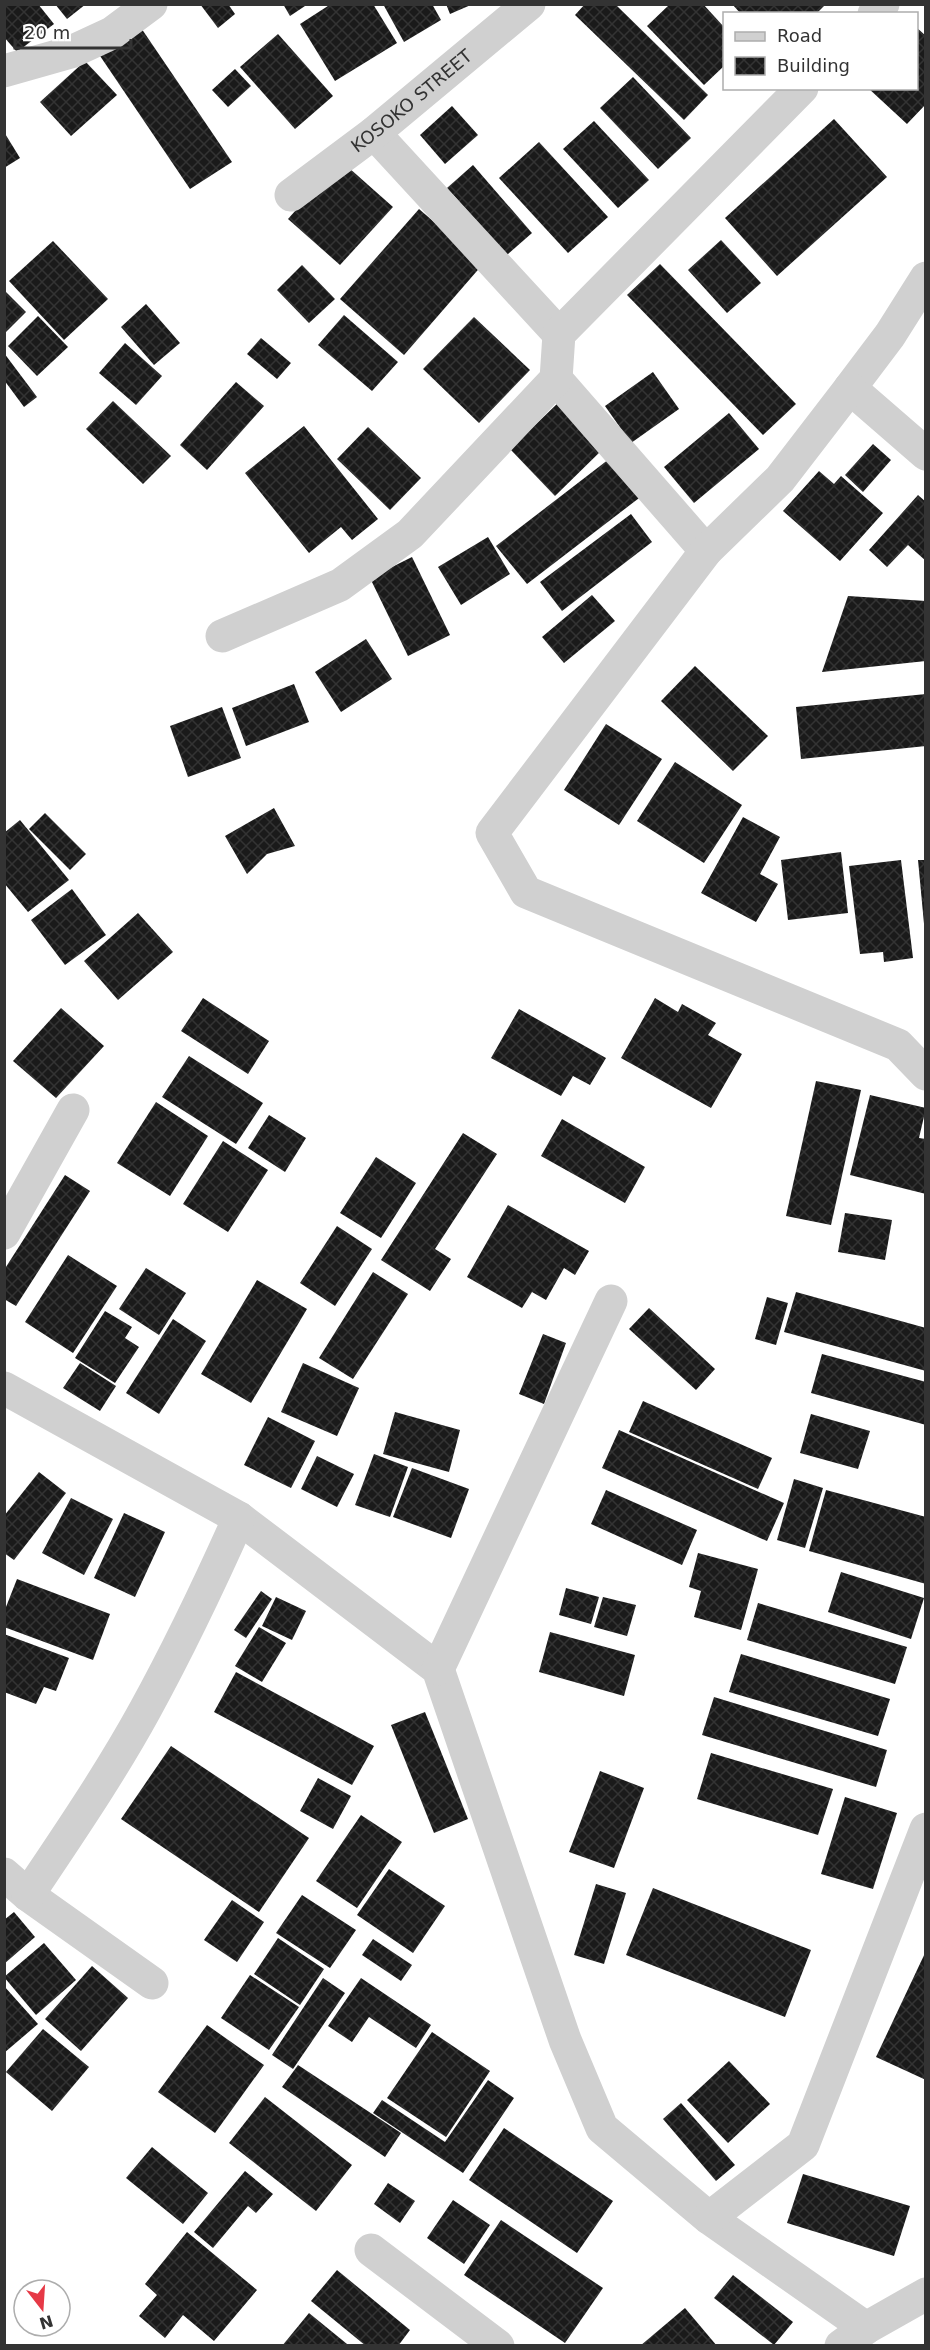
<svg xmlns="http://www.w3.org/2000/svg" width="930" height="2350" viewBox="0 0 930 2350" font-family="'DejaVu Sans',sans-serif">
<defs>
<pattern id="building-cross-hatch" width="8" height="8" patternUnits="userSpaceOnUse" patternTransform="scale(1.5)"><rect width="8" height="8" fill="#1a1a1a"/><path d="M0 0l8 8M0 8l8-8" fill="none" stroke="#333"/></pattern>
</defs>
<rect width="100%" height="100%" fill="#fff"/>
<g fill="url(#building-cross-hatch)">
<path d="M4 4H38L54 24 17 52 4 37Z"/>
<path d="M55 4H86L67 19Z"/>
<path d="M200 4H228L235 14 218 28Z"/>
<path d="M283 4H308L290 16Z"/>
<path d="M331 4H373L397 43 335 81 300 24Z"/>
<path d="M383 4H432L441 20 404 42Z"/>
<path d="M446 4H473L450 14Z"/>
<path d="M585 4H615L708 95 684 120 575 15Z"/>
<path d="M670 4H703L724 27V66L704 85 647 26Z"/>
<path d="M732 4H826L816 14H741Z"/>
<path d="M135 19 232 162 190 189 94 47Z"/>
<path d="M916 27 926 36V104L907 124 868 88H916Z"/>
<path d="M278 34 333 96 295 129 240 67Z"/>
<path d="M85 61 117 95 71 136 40 102Z"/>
<path d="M235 69 251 86 228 107 212 90Z"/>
<path d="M633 77 691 138 658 169 600 108Z"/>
<path d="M452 106 478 135 445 164 420 135Z"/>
<path d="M834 119 887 177 777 276 725 218Z"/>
<path d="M594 121 649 180 618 208 563 149Z"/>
<path d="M4 132 20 158 4 168Z"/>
<path d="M539 142 608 217 568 253 499 178Z"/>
<path d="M340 160 393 207 340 265 288 219Z"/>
<path d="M473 165 532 233 507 255 447 188Z"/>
<path d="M419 209 483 264 404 355 340 299Z"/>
<path d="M721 240 761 283 727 313 688 270Z"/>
<path d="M53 241 108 299 64 340 9 281Z"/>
<path d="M660 264 796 404 763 435 627 295Z"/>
<path d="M302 265 335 299 309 323 277 290Z"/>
<path d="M5 291 26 312 5 333Z"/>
<path d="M146 304 180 343 154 365 121 327Z"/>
<path d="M344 315 398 362 372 391 318 345Z"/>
<path d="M38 316 68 347 37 376 8 346Z"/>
<path d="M474 317 530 370 479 423 423 369Z"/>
<path d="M261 338 291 363 277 379 247 354Z"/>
<path d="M125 343 162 376 136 405 99 373Z"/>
<path d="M4 353 37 397 24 407 4 380Z"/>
<path d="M653 372 679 409 631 443 605 406Z"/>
<path d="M236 382 264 406 207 470 180 445Z"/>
<path d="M113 401 171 456 143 484 86 429Z"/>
<path d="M560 401 605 447 555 496 510 449Z"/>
<path d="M729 413 759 449 694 503 664 467Z"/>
<path d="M304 426 378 519 352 540 341 527 309 553 245 473Z"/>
<path d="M368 427 421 478 390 510 337 459Z"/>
<path d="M873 444 891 460 863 492 845 475Z"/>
<path d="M613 456 643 495 527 584 496 546Z"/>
<path d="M819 471 834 484 841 476 883 513 840 561 783 511Z"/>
<path d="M918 495 926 502V561L908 545 887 567 869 550Z"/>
<path d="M631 514 652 542 562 611 540 582Z"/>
<path d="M488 537 510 574 461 605 438 567Z"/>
<path d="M412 557 450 635 408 656 370 578Z"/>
<path d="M592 595 615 621 564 663 542 637Z"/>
<path d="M848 596 926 601V661L822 672Z"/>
<path d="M366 639 392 679 341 712 315 672Z"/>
<path d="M695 666 768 736 733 771 661 701Z"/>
<path d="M294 684 309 722 246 746 232 708Z"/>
<path d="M926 694V746L801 759 796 707Z"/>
<path d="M222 707 241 758 188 777 170 726Z"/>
<path d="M606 724 662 759 619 825 564 790Z"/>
<path d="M675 762 742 805 704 863 637 821Z"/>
<path d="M274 808 295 846 267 854 247 874 225 836Z"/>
<path d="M45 813 86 854 70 870 29 829Z"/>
<path d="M743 817 780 837 760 874 778 884 756 922 701 893Z"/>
<path d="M20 820 69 880 28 912 4 883V833Z"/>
<path d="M841 852 848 913 788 920 781 860Z"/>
<path d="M901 860 913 958 884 962 883 952 860 954 849 866Z"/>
<path d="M918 860H926V923L924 924Z"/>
<path d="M72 889 106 935 65 965 31 920Z"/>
<path d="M138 913 173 952 118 1000 84 961Z"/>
<path d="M203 998 269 1041 248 1074 181 1031Z"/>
<path d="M655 998 678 1012 682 1004 716 1023 708 1035 742 1054 711 1108 621 1058Z"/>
<path d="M61 1008 104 1046 56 1098 13 1061Z"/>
<path d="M519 1009 606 1058 590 1085 573 1076 561 1096 491 1058Z"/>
<path d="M189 1056 263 1103 236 1144 162 1097Z"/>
<path d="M816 1081 861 1090 831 1225 786 1216Z"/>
<path d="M870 1095 926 1108 919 1138 926 1139V1194L850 1175Z"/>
<path d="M156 1102 208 1136 170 1196 117 1163Z"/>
<path d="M269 1115 306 1138 285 1172 248 1148Z"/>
<path d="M562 1119 645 1167 625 1203 541 1156Z"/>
<path d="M463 1133 497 1154 435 1249 451 1259 430 1291 381 1260Z"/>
<path d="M223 1141 268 1170 228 1232 183 1204Z"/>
<path d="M376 1157 416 1183 381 1238 340 1213Z"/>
<path d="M65 1175 90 1191 16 1306 4 1299V1270Z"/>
<path d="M508 1205 589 1251 575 1275 564 1268 546 1300 532 1292 522 1308 467 1277Z"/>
<path d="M845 1213 892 1220 885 1260 838 1252Z"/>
<path d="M337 1226 372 1249 335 1306 300 1283Z"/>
<path d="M68 1255 117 1286 73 1353 25 1322Z"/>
<path d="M146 1268 186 1293 159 1335 119 1309Z"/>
<path d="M373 1272 408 1294 353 1379 319 1358Z"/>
<path d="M257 1280 307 1309 251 1403 201 1374Z"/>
<path d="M796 1292 926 1328V1371L784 1332Z"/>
<path d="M767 1297 788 1303 776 1345 755 1339Z"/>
<path d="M649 1308 715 1369 696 1390 629 1329Z"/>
<path d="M105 1311 132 1327 125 1338 139 1347 115 1383 75 1358Z"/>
<path d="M173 1319 206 1341 159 1414 126 1393Z"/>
<path d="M543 1334 566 1343 544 1404 519 1394Z"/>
<path d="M822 1354 926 1382V1425L811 1393Z"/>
<path d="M80 1363 116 1386 100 1411 63 1388Z"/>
<path d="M303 1363 359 1388 337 1436 281 1412Z"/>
<path d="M643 1401 772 1458 758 1489 629 1432Z"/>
<path d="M395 1412 460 1430 449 1472 383 1454Z"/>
<path d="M811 1414 870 1431 858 1469 800 1453Z"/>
<path d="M268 1417 315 1441 291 1488 244 1465Z"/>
<path d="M619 1430 784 1503 767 1541 602 1468Z"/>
<path d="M374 1454 408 1467 390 1517 355 1505Z"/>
<path d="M317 1456 354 1474 337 1507 301 1489Z"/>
<path d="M412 1468 469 1489 451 1538 393 1517Z"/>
<path d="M39 1472 66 1493 14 1560 4 1553V1516Z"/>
<path d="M794 1479 823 1488 805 1548 777 1540Z"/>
<path d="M606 1490 697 1530 682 1565 591 1524Z"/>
<path d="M826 1490 926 1517V1584L809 1551Z"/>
<path d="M71 1498 113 1519 84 1575 42 1553Z"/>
<path d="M124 1513 165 1532 135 1597 94 1578Z"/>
<path d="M698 1553 758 1569 741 1630 694 1617 701 1591 689 1587Z"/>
<path d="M841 1572 924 1598 911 1639 828 1612Z"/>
<path d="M17 1579 110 1614 93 1660 4 1627V1612Z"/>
<path d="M566 1588 599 1597 591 1624 559 1615Z"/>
<path d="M261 1591 272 1599 246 1638 234 1630Z"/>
<path d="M276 1597 306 1611 292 1640 262 1626Z"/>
<path d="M603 1597 636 1605 627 1636 594 1627Z"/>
<path d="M758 1603 907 1647 895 1684 747 1640Z"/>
<path d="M259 1627 286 1643 262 1682 235 1666Z"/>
<path d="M550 1632 635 1655 624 1696 539 1672Z"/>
<path d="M4 1634 69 1658 56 1691 44 1687 36 1704 4 1692Z"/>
<path d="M741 1654 890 1699 878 1736 729 1692Z"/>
<path d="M236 1672 374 1746 352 1785 214 1712Z"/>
<path d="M714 1697 887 1750 876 1787 702 1735Z"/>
<path d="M425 1712 468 1819 434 1833 391 1725Z"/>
<path d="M171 1746 309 1838 259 1912 121 1819Z"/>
<path d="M711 1753 833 1789 818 1835 697 1799Z"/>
<path d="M600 1771 644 1788 614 1868 569 1852Z"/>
<path d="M318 1778 351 1796 333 1829 300 1811Z"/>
<path d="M845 1797 897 1813 873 1889 821 1874Z"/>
<path d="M361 1815 402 1842 357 1908 316 1881Z"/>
<path d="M389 1869 445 1906 413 1953 357 1915Z"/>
<path d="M596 1884 626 1893 604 1964 574 1955Z"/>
<path d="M653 1888 811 1950 785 2017 626 1955Z"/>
<path d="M302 1895 356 1930 330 1968 276 1933Z"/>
<path d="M232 1900 264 1922 237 1962 204 1940Z"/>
<path d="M14 1912 35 1937 4 1964V1920Z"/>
<path d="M278 1938 324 1969 300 2005 254 1974Z"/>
<path d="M373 1939 412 1965 401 1981 362 1955Z"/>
<path d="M44 1943 76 1980 36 2015 4 1977Z"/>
<path d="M926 1951V2080L876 2057Z"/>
<path d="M92 1966 128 1998 81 2051 45 2019Z"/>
<path d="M250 1975 299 2007 269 2050 221 2018Z"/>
<path d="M323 1978 345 1993 293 2069 272 2055Z"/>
<path d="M361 1978 431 2025 416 2048 369 2017 352 2042 328 2026Z"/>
<path d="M4 1986 38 2024 4 2053Z"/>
<path d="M207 2025 264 2065 215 2133 158 2092Z"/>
<path d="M43 2029 89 2067 52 2111 6 2072Z"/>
<path d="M432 2032 490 2071 446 2137 387 2098Z"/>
<path d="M729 2061 770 2104 728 2143 687 2100Z"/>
<path d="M298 2065 401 2133 385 2157 282 2087Z"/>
<path d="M488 2080 514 2098 463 2173 373 2113 382 2100 445 2142Z"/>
<path d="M265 2097 352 2165 316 2211 229 2143Z"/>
<path d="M681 2103 735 2165 716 2181 663 2119Z"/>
<path d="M504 2128 613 2201 577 2253 469 2180Z"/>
<path d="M152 2147 208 2193 183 2224 126 2178Z"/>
<path d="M245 2171 273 2194 256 2213 248 2206 213 2248 194 2232Z"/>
<path d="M803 2174 910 2206 894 2256 787 2223Z"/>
<path d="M388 2183 415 2201 400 2223 374 2204Z"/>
<path d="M453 2200 490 2225 464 2264 427 2238Z"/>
<path d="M501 2220 603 2288 565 2343 464 2275Z"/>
<path d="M187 2232 257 2290 214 2341 183 2315 165 2338 139 2316 157 2295 145 2284Z"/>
<path d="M337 2270 410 2330 398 2346H366L311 2301Z"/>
<path d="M733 2275 793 2322 774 2345 714 2298Z"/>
<path d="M685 2308 717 2346H640Z"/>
<path d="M309 2313 347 2344 345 2346H282Z"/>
</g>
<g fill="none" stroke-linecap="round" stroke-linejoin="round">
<g stroke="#d0d0d0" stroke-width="33">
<path d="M874 14 883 4"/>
<path d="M4 71 71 52 112 33 151 4"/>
<path d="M374 133 559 334"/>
<path id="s1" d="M291 195 374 133 529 4"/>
<path d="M926 278 890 335 850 388 926 454"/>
<path d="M556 379 706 551"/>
<path d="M850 388 780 479 706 551 492 833 526 892 898 1045 926 1074"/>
<path d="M222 636 340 585 410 534 556 379 559 334 802 88"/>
<path d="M4 1233 73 1110"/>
<path d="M4 1388 239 1518 438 1669 565 2040 602 2128 709 2218 866 2328"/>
<path d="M438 1669 611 1301"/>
<path d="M4 1874 28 1895 152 1983"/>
<path d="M28 1895C68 1835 110 1774 145 1710 179 1648 210 1583 239 1518"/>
<path d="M709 2218 803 2145 926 1829"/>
<path d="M371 2250 498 2346"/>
<path d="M841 2346 866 2328 926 2294"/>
</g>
</g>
<g text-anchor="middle" stroke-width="6" stroke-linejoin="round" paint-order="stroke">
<g font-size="18" fill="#333" stroke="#fff">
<text dy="6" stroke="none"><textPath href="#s1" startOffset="153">KOSOKO STREET</textPath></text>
</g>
</g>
<rect width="930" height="2350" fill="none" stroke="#333333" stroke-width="12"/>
<rect x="723" y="12" width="195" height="78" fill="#ffffff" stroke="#adadad" stroke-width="1.5"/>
<rect x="735" y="32" width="30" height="9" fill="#d0d0d0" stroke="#adadad" stroke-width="1.5"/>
<text x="777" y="42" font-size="18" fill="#333333">Road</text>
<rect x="735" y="57" width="30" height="18" fill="url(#building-cross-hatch)" stroke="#adadad" stroke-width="1.5"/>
<text x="777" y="72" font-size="18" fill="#333333">Building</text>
<g transform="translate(42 2308) rotate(163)"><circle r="28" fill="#ffffff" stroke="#adadad" stroke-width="1.5"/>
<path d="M0-4.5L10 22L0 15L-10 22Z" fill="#e63946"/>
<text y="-9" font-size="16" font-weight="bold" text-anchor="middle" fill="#333333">N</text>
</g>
<path d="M15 39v9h116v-9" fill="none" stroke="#333333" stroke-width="3"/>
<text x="24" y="39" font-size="18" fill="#333333" stroke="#ffffff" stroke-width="4.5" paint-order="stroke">20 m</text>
</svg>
